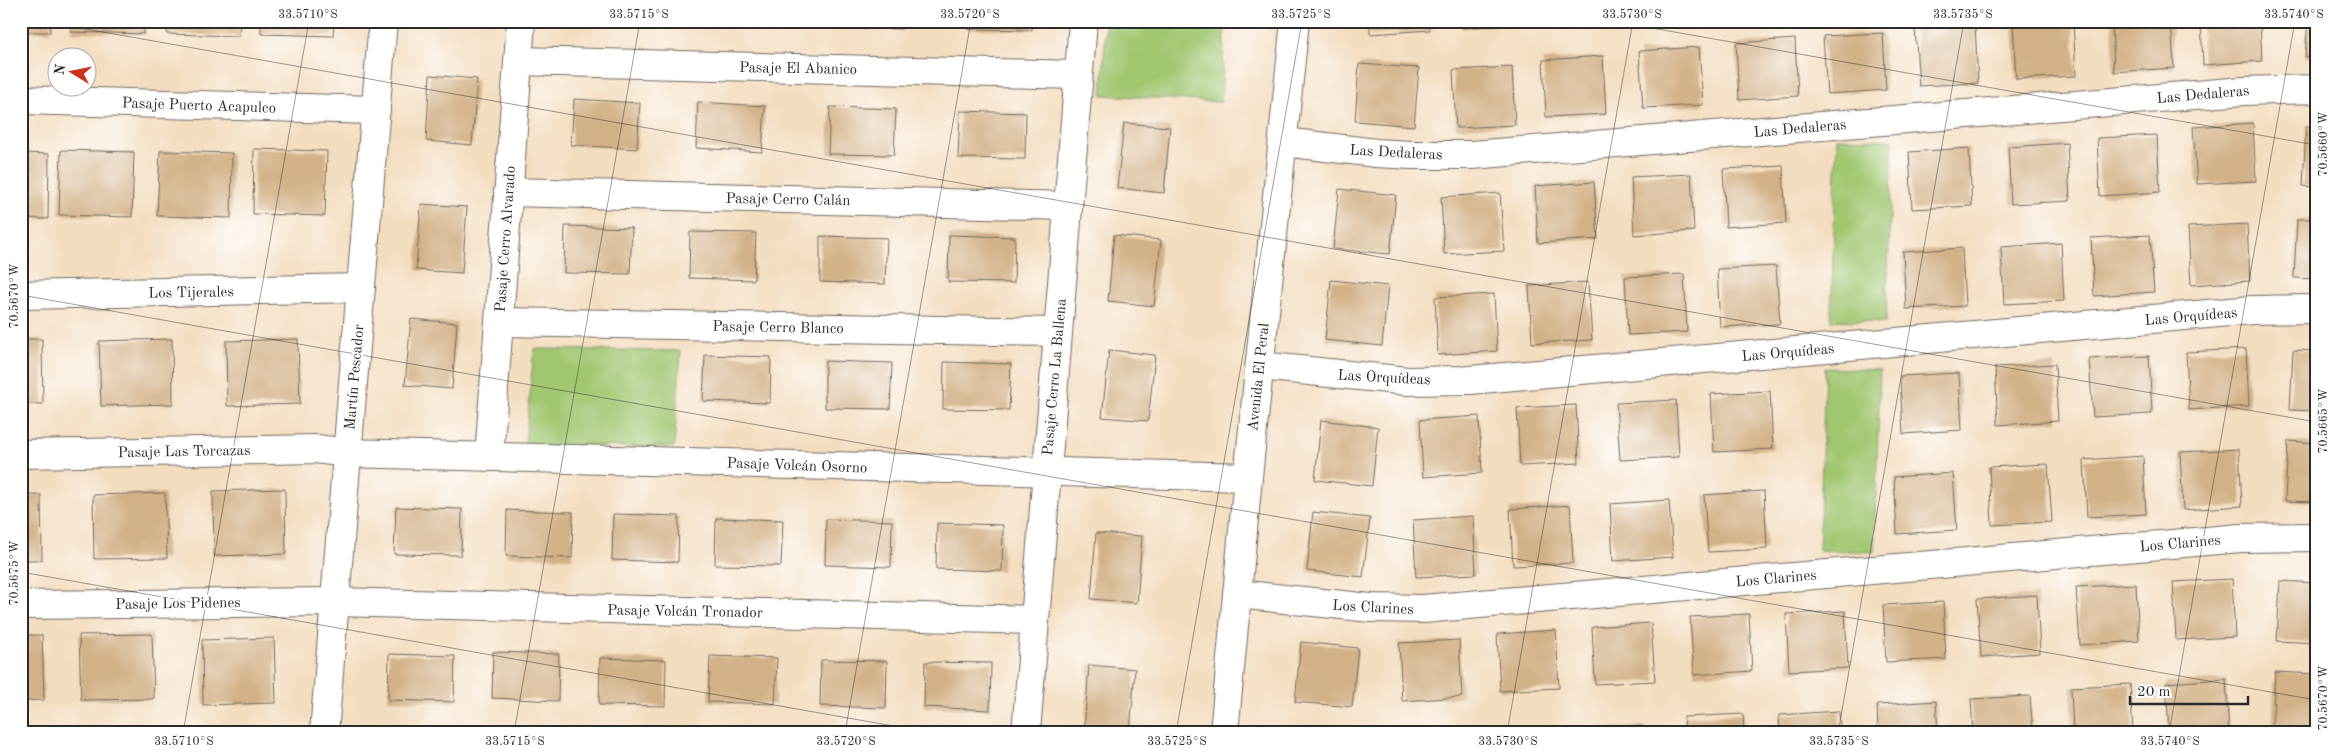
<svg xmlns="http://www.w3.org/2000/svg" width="2337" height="754" viewBox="0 0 2337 754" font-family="'Old Standard TT',serif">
<rect width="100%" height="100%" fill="#fff"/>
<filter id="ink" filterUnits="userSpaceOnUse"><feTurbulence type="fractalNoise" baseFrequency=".02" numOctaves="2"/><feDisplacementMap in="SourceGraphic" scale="10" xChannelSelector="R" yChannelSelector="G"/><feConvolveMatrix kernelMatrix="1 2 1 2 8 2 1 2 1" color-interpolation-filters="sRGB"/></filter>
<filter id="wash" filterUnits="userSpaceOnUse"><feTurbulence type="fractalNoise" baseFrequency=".0096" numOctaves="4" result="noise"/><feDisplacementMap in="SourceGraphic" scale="20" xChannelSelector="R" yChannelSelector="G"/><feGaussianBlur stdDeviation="1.12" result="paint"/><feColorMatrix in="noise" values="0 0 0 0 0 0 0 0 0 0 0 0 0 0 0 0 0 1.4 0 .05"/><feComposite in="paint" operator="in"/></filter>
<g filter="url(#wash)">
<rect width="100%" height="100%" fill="#f3ddbf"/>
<g fill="#a0c670" stroke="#66784e">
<path d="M1106 21H1225L1221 102 1102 95Z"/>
<path d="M1837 138 1893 140 1886 322 1831 320Z"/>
<path d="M534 349 681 351 674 447 525 446Z"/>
<path d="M1825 368 1880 370 1874 552 1819 550Z"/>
</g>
<g id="blocks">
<g fill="#d2b186">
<rect x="21" y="21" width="29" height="11"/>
<path d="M71 21H144V34L71 32Z"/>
<path d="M167 21H240L239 36 167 34Z"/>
<path d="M261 21H334L333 36 261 34Z"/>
<path d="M710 21H775V26L710 24Z"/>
<path d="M837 21H902V29L837 28Z"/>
<path d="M967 21H1032V30L967 29Z"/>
<path d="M1370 21H1429L1430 30 1370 34Z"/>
<path d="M1462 21H1521V24L1462 28Z"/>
<path d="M2073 21 2076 76 2016 79 2013 22Z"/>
<path d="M2112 21H2171L2174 68 2114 72Z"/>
<path d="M2201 21H2260L2262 61 2203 65Z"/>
<path d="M2308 21H2316V57H2305Z"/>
<path d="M1975 25 1978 83 1919 86 1915 28Z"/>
<path d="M1883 33 1886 90 1827 94 1823 36Z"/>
<path d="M1795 39 1798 96 1739 100 1736 43Z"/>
<path d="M1699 47 1703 105 1643 108 1639 51Z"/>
<path d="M1603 56 1606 114 1546 117 1543 60Z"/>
<path d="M1359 64 1419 68 1414 126 1355 121Z"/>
<path d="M1512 67 1515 125 1456 128 1453 70Z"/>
<path d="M430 75 477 79 472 145 426 141Z"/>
<path d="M574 99 640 103 637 149 571 145Z"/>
<path d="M698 102 765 106 762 152 696 148Z"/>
<path d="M830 107 896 109 894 155 828 154Z"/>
<path d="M960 111 1026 113 1025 159 958 158Z"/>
<path d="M1124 123 1170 127 1164 193 1117 188Z"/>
<path d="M2253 123 2256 181 2197 184 2193 127Z"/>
<path d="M2306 126 2316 127V187L2303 186Z"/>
<path d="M2157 135 2160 192 2100 196 2097 138Z"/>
<path d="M2067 143 2070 201 2011 204 2008 147Z"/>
<path d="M1969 148 1972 206 1912 209 1909 152Z"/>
<path d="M254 149 327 151 325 216 253 214Z"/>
<path d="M61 150 134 152 132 217 59 215Z"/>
<path d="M160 151 232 153 231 218 157 216Z"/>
<path d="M21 153 49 154 48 219 21 218Z"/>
<path d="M1783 166 1786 223 1726 227 1723 169Z"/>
<path d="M1691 174 1694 231 1634 235 1631 177Z"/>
<path d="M1594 182 1598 239 1538 243 1535 186Z"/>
<path d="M1339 189 1396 195 1390 254 1333 249Z"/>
<path d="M1500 193 1504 251 1444 254 1441 197Z"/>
<path d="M421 204 467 207 462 273 416 270Z"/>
<path d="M2297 219H2316V279L2294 278Z"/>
<path d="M2247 224 2250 281 2191 285 2188 227Z"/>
<path d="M565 226 632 228 630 274 564 273Z"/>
<path d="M690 232 756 233 754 280 689 278Z"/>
<path d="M949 235 1015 237 1014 283 948 282Z"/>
<path d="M1114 235 1161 240 1154 306 1108 301Z"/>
<path d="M2150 235 2154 292 2094 296 2091 238Z"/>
<path d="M820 236 887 238 885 284 820 282Z"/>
<path d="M2061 243 2064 301 2004 304 2001 247Z"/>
<path d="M1962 248 1965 306 1906 309 1903 252Z"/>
<path d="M1776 266 1780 324 1720 327 1717 269Z"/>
<path d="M1684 274 1687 332 1628 335 1625 277Z"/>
<path d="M1331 280 1388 286 1382 346 1325 340Z"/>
<path d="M1588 282 1592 340 1532 343 1529 286Z"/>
<path d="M1494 294 1497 351 1438 355 1435 297Z"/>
<path d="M411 319 457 323 452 389 405 385Z"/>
<path d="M21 339H42L43 404H21Z"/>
<path d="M172 339 173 404 101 406 99 341Z"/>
<path d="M298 339 300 404 227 406 226 341Z"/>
<path d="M2246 349 2249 406 2189 410 2186 352Z"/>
<path d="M1109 350 1155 355 1148 421 1102 417Z"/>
<path d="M2293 350 2316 351V411L2290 410Z"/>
<path d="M705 355 771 357 770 403 703 401Z"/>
<path d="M2149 356 2152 414 2093 417 2089 359Z"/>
<path d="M825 361 892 363 890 409 825 408Z"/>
<path d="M944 362 1011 364 1009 410 943 409Z"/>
<path d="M2055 364 2058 421 1998 425 1995 367Z"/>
<path d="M1959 373 1962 430 1903 434 1900 376Z"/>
<path d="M1770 391 1773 449 1714 452 1711 394Z"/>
<path d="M1676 400 1679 457 1620 460 1616 403Z"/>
<path d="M1576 405 1579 463 1520 466 1517 408Z"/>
<path d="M1479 416 1482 473 1423 477 1420 420Z"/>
<path d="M1321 420 1378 427 1372 486 1315 480Z"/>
<path d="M2288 441 2316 443V502L2285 501Z"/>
<path d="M2239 449 2242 506 2183 510 2180 452Z"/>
<path d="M2143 456 2146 514 2087 517 2084 460Z"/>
<path d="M2048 464 2052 522 1992 525 1989 467Z"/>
<path d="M1953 473 1957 530 1897 534 1894 477Z"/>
<path d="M285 489 286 554 214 556 213 491Z"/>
<path d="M1764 491 1767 549 1708 552 1704 495Z"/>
<path d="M165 493 167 558 94 559 93 495Z"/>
<path d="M21 495H41L42 560H21Z"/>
<path d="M1669 500 1673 557 1613 561 1610 504Z"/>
<path d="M1570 505 1573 563 1513 566 1510 509Z"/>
<path d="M396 507 462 509 461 555 394 554Z"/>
<path d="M507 510 573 512 572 558 506 556Z"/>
<path d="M1313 512 1370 518 1363 577 1307 571Z"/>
<path d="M613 514 679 516 678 562 612 560Z"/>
<path d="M1473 516 1476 574 1416 577 1413 520Z"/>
<path d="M716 518 783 520 781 566 715 565Z"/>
<path d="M826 519 892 521 891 567 825 565Z"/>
<path d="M937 523 1003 525 1002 571 936 569Z"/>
<path d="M1096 533 1142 536 1137 603 1091 599Z"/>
<path d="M2232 579 2235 637 2176 640 2173 582Z"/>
<path d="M2280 581 2316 583V643L2277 641Z"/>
<path d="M2136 584 2139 641 2080 645 2076 587Z"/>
<path d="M2037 595 2040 653 1981 657 1977 599Z"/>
<path d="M1943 602 1946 659 1886 662 1883 605Z"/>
<path d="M1845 611 1848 668 1789 671 1786 614Z"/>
<path d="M1749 614 1752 671 1694 675 1690 617Z"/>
<path d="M1651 623 1655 681 1595 684 1592 627Z"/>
<path d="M1556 630 1559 688 1500 691 1497 634Z"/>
<path d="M152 634 154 699 81 700 79 635Z"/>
<path d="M21 635H42L44 700 21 701Z"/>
<path d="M274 638 276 703 203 705 202 640Z"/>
<path d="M1459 640 1462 697 1402 701 1399 643Z"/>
<path d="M1301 642 1358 648 1352 707 1295 702Z"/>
<path d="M493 652 559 654 558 701 492 698Z"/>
<path d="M389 654 455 656 454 702 388 700Z"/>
<path d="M710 656 777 658 775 704 708 702Z"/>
<path d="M600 658 666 660 665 706 599 705Z"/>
<path d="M821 660 887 661 886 708 820 706Z"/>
<path d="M925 662 991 663 990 710 924 707Z"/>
<path d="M1089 665 1135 669 1130 733 1084 732Z"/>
<path d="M2275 672 2316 674V733L2272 732Z"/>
<path d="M2226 679 2229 733H2169L2166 683Z"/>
<path d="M2130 684 2133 733H2073L2071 687Z"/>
<path d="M2030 696 2033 733H1973L1971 699Z"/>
<path d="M1936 701 1938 733H1878L1877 705Z"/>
<path d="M1839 711 1840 733H1780L1779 715Z"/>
<path d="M1743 714 1744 733H1685L1684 717Z"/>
<path d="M1643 726V733H1584V729Z"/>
</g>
</g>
</g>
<g filter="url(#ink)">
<use href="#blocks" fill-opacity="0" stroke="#71695f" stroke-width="1"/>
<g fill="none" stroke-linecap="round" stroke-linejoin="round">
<g stroke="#71695f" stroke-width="30">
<g id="street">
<path d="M518 61 1078 75"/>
<path d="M21 100 376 110"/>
<path d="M1284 142 1376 153 1411 155H1472L2243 91 2316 89"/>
<path d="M508 192 1068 206"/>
<path d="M21 295 361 288"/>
<path d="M499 322 1058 332"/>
<path d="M1260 366 1408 381 1470 380 2252 310 2316 309"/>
<path d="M21 454 316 449 347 453 1248 477"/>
<path d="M489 457 521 21"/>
<path d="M1237 594 1371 608 1423 609 2241 538 2316 537"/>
<path d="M21 605 335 602 1035 620"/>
<path d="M324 733 383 21"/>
<path d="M1026 733 1083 21"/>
</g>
</g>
<g stroke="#71695f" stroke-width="30">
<path id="secondary" d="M1224 733 1248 477 1295 21"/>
</g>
<use href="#street" stroke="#fff" stroke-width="28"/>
<use href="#secondary" stroke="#fff" stroke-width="28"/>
</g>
</g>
<path fill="none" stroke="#2b2b2b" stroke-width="1" stroke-opacity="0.45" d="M40 21 2316 422M1612 21 2316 145M21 295 2316 700M21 572 933 733M183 733 309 21M514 733 640 21M845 733 971 21M1176 733 1302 21M1507 733 1633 21M1838 733 1964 21M2169 733 2295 21"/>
<g text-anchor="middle" stroke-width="4.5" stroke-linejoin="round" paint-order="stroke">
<g font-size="15" fill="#2b2b2b" stroke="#fff">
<text transform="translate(798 68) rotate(1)" y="5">Pasaje El Abanico</text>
<text transform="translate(2203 94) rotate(-5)" y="5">Las Dedaleras</text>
<text transform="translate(199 105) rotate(2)" y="5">Pasaje Puerto Acapulco</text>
<text transform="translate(1800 128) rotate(-5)" y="5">Las Dedaleras</text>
<text transform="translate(1396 152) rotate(3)" y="5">Las Dedaleras</text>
<text transform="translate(788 199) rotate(1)" y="5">Pasaje Cerro Calán</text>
<text transform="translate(505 239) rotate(-86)" y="5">Pasaje Cerro Alvarado</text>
<text transform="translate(191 292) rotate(-1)" y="5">Los Tijerales</text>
<text transform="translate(2191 316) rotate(-5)" y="5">Las Orquídeas</text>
<text transform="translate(778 327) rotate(1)" y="5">Pasaje Cerro Blanco</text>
<text transform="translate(1788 352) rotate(-5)" y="5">Las Orquídeas</text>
<text transform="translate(354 377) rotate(-85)" y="5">Martín Pescador</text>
<text transform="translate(1054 377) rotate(-85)" y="5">Pasaje Cerro La Ballena</text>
<text transform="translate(1258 377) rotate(-84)" y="5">Avenida El Peral</text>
<text transform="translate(1384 377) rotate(3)" y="5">Las Orquídeas</text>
<text transform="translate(184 451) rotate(-1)" y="5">Pasaje Las Torcazas</text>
<text transform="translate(797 465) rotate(2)" y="5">Pasaje Volcán Osorno</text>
<text transform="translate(2180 543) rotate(-5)" y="5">Los Clarines</text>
<text transform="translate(1776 578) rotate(-5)" y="5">Los Clarines</text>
<text transform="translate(178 603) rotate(-1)" y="5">Pasaje Los Pidenes</text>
<text transform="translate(1373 607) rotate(3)" y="5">Los Clarines</text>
<text transform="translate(685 611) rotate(1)" y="5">Pasaje Volcán Tronador</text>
</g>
</g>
<rect width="2337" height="754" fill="none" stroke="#fff" stroke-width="55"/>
<g transform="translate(72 72) rotate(280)"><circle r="24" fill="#ffffff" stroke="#aaaaaa"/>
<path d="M0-4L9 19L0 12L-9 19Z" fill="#c8321e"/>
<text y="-8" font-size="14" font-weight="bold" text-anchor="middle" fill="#2b2b2b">N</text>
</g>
<path d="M2130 696v8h118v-8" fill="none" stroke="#2b2b2b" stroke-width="2.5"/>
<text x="2137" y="696" font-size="15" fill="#2b2b2b" stroke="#ffffff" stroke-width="4" paint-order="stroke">20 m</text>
<rect x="28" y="28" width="2282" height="698" fill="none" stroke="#2b2b2b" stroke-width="2"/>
<g font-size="12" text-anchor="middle" fill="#2b2b2b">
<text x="308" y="18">33.5710°S</text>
<text x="639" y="18">33.5715°S</text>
<text x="970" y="18">33.5720°S</text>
<text x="1301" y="18">33.5725°S</text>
<text x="1632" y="18">33.5730°S</text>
<text x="1963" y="18">33.5735°S</text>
<text x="2294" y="18">33.5740°S</text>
<text transform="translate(2323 144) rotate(-90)" y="4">70.5660°W</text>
<text transform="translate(14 296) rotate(-90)" y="4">70.5670°W</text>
<text transform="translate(2323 421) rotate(-90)" y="4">70.5665°W</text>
<text transform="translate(14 573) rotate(-90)" y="4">70.5675°W</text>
<text transform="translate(2323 698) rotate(-90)" y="4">70.5670°W</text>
<text x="184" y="745">33.5710°S</text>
<text x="515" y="745">33.5715°S</text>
<text x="846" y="745">33.5720°S</text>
<text x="1177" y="745">33.5725°S</text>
<text x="1508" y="745">33.5730°S</text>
<text x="1839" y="745">33.5735°S</text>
<text x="2170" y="745">33.5740°S</text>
</g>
</svg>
